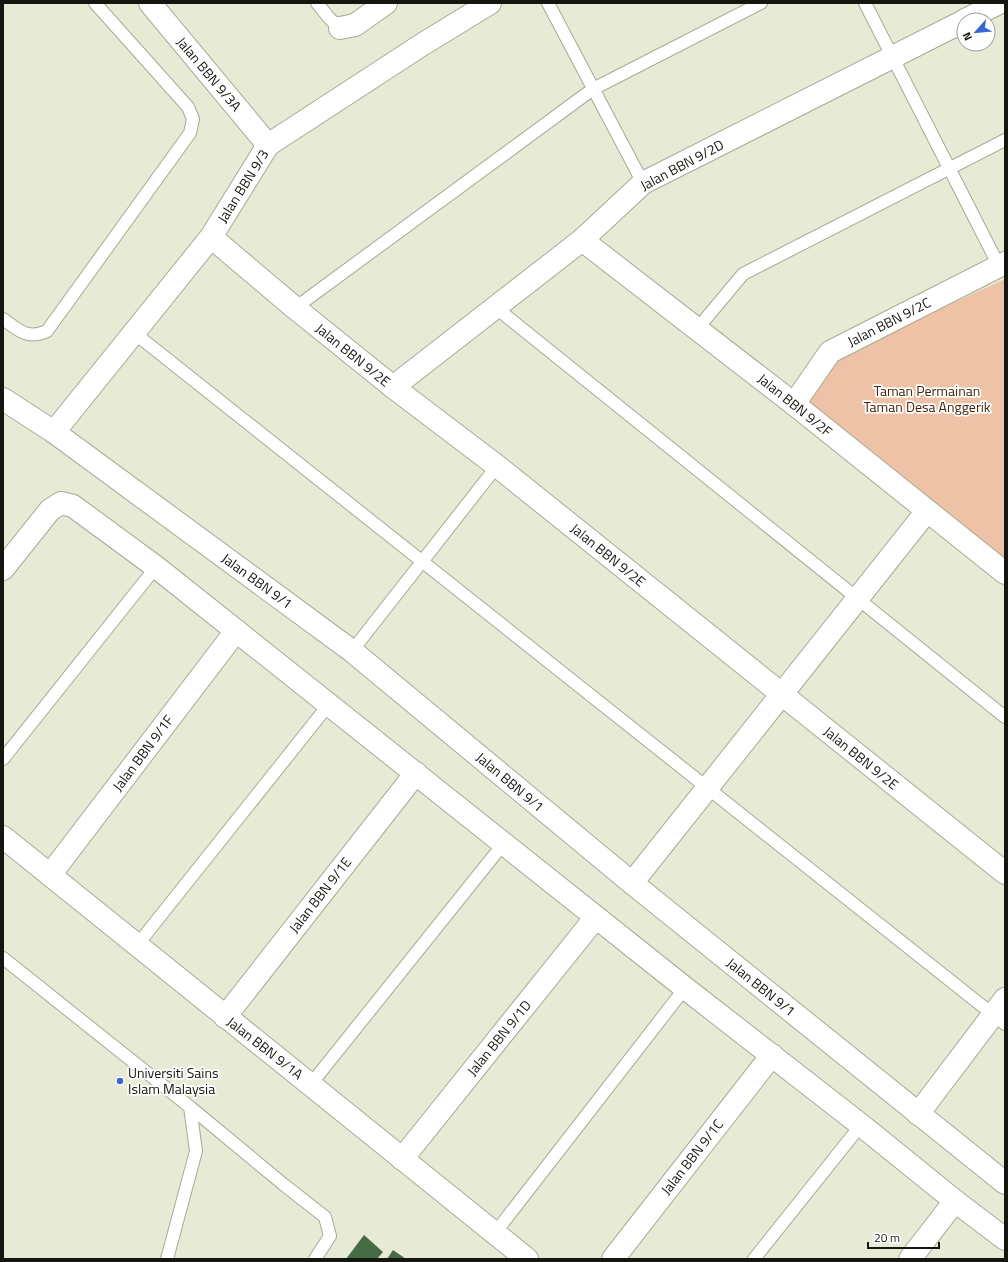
<svg xmlns="http://www.w3.org/2000/svg" width="1008" height="1262" viewBox="0 0 1008 1262" font-family="'Titillium Web',sans-serif">
<rect width="100%" height="100%" fill="#e7ead5"/>
<path fill="#edc2a6" d="M1005 279V561L806 402 836 357Z"/>
<g fill="#466c46">
<path d="M364 1235 383 1252 377 1259H346Z"/>
<path d="M393 1250 406 1259H387Z"/>
</g>
<g fill="none" stroke-linecap="round" stroke-linejoin="round">
<g stroke="#a7aa96" stroke-width="14">
<g id="lane">
<path d="M317 3 329 18 340 28"/>
<path d="M548 3 643 183"/>
<path d="M865 3 999 266"/>
<path d="M495 307 1005 717"/>
<path d="M295 308 593 89 761 3"/>
<path d="M3 319C19 330 27 340 47 331L190 133 193 119 188 107 95 3"/>
<path d="M698 328 743 274 1005 140"/>
<path d="M133 332 1005 1024"/>
<path d="M352 651 497 466"/>
<path d="M3 759 156 567"/>
<path d="M138 944 330 703"/>
<path d="M3 958 190 1107 196 1151 167 1259"/>
<path d="M311 1084 504 843"/>
<path d="M190 1107 283 1184 325 1217 330 1236 315 1259"/>
<path d="M495 1233 685 988"/>
<path d="M754 1259 861 1125"/>
</g>
</g>
<g stroke="#a7aa96" stroke-width="24">
<g id="street">
<path d="M150 3 268 145"/>
<path d="M965 20 999 3"/>
<path d="M340 28 355 25 386 3"/>
<path d="M211 237 295 308 393 387 497 466 1005 873"/>
<path d="M582 240 794 404 1005 573"/>
<path d="M393 387 582 240 643 183 964 21"/>
<path d="M3 399 54 432 352 651 632 883 1005 1183"/>
<path d="M794 404 830 352 1005 263"/>
<path d="M54 432 211 237 268 145 423 44 490 3"/>
<path d="M3 569 50 510 61 503 73 506 156 567 685 988 861 1125 955 1201 1005 1239"/>
<path d="M3 837 527 1259"/>
<path d="M50 875 236 631"/>
<path d="M632 883 927 511"/>
<path d="M225 1017 416 773"/>
<path d="M918 1114 1005 999"/>
<path d="M402 1159 596 917"/>
<path d="M613 1259 772 1055"/>
<path d="M910 1259 955 1201"/>
</g>
</g>
<use href="#lane" stroke="#fff" stroke-width="12"/>
<use href="#street" stroke="#fff" stroke-width="22"/>
</g>
<circle fill="#3766d6" stroke="#fff" stroke-width="1.5" cx="120" cy="1081" r="4"/>
<g text-anchor="middle" stroke-width="3.5" stroke-linejoin="round" paint-order="stroke">
<g font-size="14" fill="#15160f" stroke="#fff">
<text transform="translate(209 74) rotate(50)" y="5">Jalan BBN 9/3A</text>
<text transform="translate(682 165) rotate(-28)" y="5">Jalan BBN 9/2D</text>
<text transform="translate(243 186) rotate(-58)" y="5">Jalan BBN 9/3</text>
<text transform="translate(889 322) rotate(-27)" y="5">Jalan BBN 9/2C</text>
<text transform="translate(353 355) rotate(39)" y="5">Jalan BBN 9/2E</text>
<text transform="translate(795 405) rotate(39)" y="5">Jalan BBN 9/2F</text>
<text transform="translate(608 555) rotate(39)" y="5">Jalan BBN 9/2E</text>
<text transform="translate(257 581) rotate(36)" y="5">Jalan BBN 9/1</text>
<text transform="translate(143 753) rotate(-53)" y="5">Jalan BBN 9/1F</text>
<text transform="translate(861 758) rotate(39)" y="5">Jalan BBN 9/2E</text>
<text transform="translate(510 782) rotate(40)" y="5">Jalan BBN 9/1</text>
<text transform="translate(320 895) rotate(-52)" y="5">Jalan BBN 9/1E</text>
<text transform="translate(761 987) rotate(39)" y="5">Jalan BBN 9/1</text>
<text transform="translate(499 1038) rotate(-51)" y="5">Jalan BBN 9/1D</text>
<text transform="translate(265 1048) rotate(38)" y="5">Jalan BBN 9/1A</text>
<text transform="translate(692 1157) rotate(-52)" y="5">Jalan BBN 9/1C</text>
</g>
<g font-size="14" fill="#45250b" stroke="#fff">
<text x="927" y="396">Taman Permainan<tspan x="927" dy="16">Taman Desa Anggerik</tspan></text>
</g>
<g font-size="14" fill="#15160f" stroke="#fff" text-anchor="start">
<text x="128" y="1078">Universiti Sains<tspan x="128" dy="16">Islam Malaysia</tspan></text>
</g>
</g>
<rect width="1008" height="1262" fill="none" stroke="#15160f" stroke-width="8"/>
<g transform="translate(976 32) rotate(243)"><circle r="19" fill="#ffffff" stroke="#a1a29f"/>
<path d="M0-3L7 15L0 10L-7 15Z" fill="#3766d6"/>
<text y="-6" font-size="11" font-weight="bold" text-anchor="middle" fill="#15160f">N</text>
</g>
<path d="M868 1242v6h71v-6" fill="none" stroke="#15160f" stroke-width="2"/>
<text x="874" y="1242" font-size="12" fill="#15160f" stroke="#ffffff" stroke-width="3" paint-order="stroke">20 m</text>
</svg>
